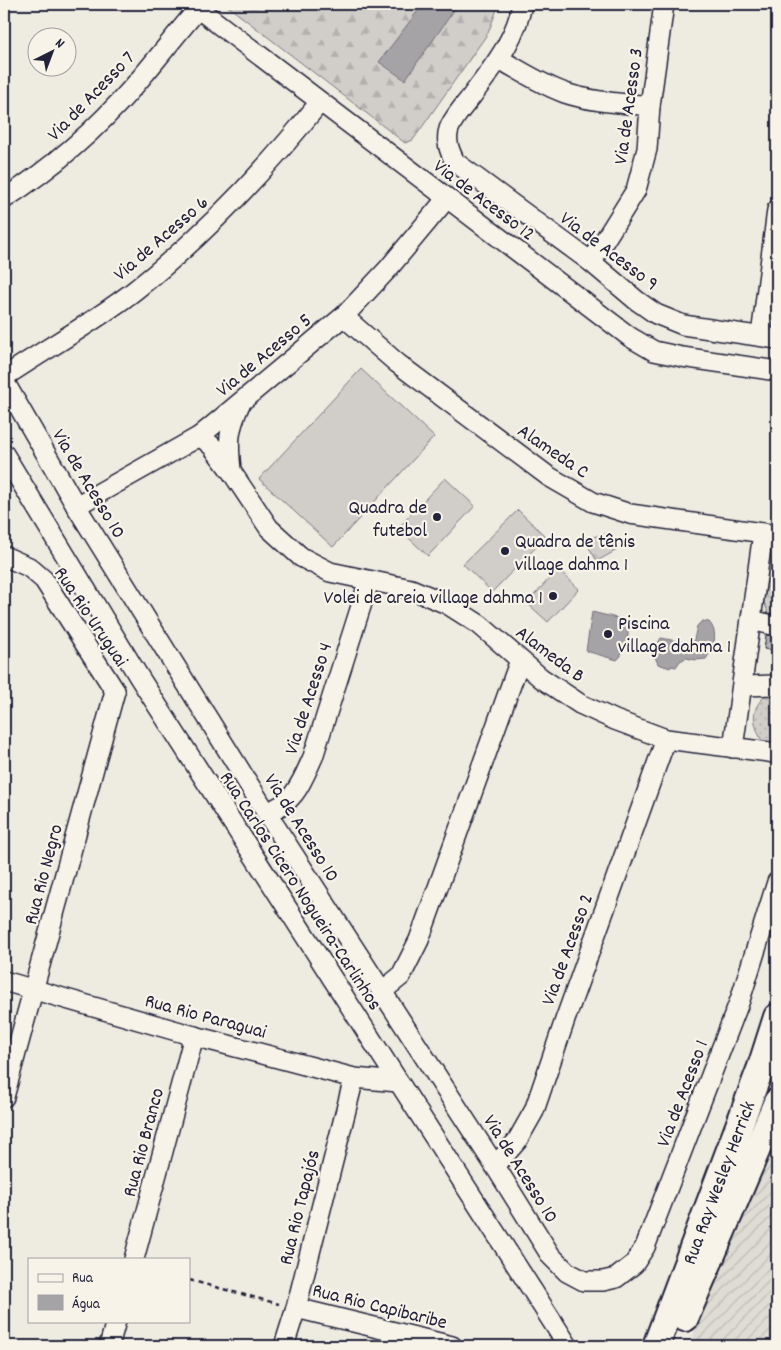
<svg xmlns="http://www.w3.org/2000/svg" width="781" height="1350" viewBox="0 0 781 1350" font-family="Dekko,sans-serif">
<defs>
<pattern id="industrial-furrows" width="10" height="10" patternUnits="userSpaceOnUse" patternTransform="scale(1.25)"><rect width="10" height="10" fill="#dfdcd4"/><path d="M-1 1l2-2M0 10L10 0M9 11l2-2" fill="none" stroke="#bfbcb7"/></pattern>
<pattern id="grass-dots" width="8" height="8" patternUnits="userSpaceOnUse" patternTransform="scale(1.25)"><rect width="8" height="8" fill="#d1cdc9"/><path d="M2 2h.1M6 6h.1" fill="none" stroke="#b3b0ae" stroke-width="1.8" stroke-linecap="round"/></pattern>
<pattern id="forest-firs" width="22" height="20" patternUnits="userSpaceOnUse" patternTransform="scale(1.25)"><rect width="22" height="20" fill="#d1cdc9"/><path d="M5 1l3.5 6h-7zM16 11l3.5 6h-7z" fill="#b3b0ae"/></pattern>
<pattern id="park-crowns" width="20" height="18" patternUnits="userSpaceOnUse" patternTransform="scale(1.25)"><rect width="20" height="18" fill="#d1cdc9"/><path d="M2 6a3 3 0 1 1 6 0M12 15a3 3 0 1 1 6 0" fill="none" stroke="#b3b0ae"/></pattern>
<pattern id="building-cross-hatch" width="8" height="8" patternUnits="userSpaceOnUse" patternTransform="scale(1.25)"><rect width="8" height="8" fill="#bbb8b7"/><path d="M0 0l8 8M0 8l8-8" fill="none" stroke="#a09e9e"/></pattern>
</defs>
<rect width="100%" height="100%" fill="#eeebe1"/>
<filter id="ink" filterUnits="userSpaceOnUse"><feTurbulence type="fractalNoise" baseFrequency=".02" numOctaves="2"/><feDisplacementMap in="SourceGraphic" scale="10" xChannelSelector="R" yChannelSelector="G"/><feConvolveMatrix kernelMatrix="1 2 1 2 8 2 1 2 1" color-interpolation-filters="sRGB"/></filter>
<g filter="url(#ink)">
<path fill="url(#industrial-furrows)" d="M777 1127V1346H689Z"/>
<g fill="url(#grass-dots)" stroke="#7a7882">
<path d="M777 550V623L770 618 764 602 772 557Z"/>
<path d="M772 691H777V746L762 741C751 720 750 705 772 691Z"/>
</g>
<path fill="url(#forest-firs)" stroke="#7a7882" d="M225 4H499L488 33 413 140 405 143Z"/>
<path fill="url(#park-crowns)" stroke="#7a7882" d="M606 534 617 550 597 561 584 539Z"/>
<g fill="#d1cdc9" stroke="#7a7882">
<path d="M361 369 434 437 333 547 259 479Z"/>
<path d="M445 478 475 506 428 556 398 528Z"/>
<path d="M518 510 546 537 492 592 463 564Z"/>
<path d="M558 569 579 589 548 622 527 603Z"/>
</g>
<g fill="#a6a3a6" stroke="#716f7b">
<path d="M423 4H454L457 6 405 80 379 62Z"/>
<path d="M592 612 629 621 627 647 620 648 621 656 617 660 586 651Z"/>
<path d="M702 621 709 622C719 633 714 647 706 659L696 660 686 658 680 661 676 667 671 666 670 668 658 664 653 652 661 638 693 644 697 626Z"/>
</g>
<path fill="url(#building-cross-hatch)" stroke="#22223b" d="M766 635 777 637V651L764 649Z"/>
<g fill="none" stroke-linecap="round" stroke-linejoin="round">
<g stroke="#22223b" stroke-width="22">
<g id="street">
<path d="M192 4 630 337 654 351 682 357 777 371"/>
<path d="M522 4C516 40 492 68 471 97 463 107 453 118 449 129 445 141 450 152 455 162L591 262 636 300 656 314 683 325 777 339"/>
<path d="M499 59C521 71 542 85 565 93 592 102 622 103 650 106"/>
<path d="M4 199C52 168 96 130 134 86 156 61 176 34 198 9"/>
<path d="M591 262 636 190 647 149 650 106 664 4"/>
<path d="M345 315 351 323 397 363 548 476 593 502 630 514 777 535"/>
<path d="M761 336 777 210"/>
<path d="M4 377C47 348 93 323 134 291 204 236 265 171 320 102"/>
<path d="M4 381 76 506 266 812 495 1166 551 1256 567 1272 584 1281H603L616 1278 634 1264 645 1247 740 1000 777 882"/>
<path d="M200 436 212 446 231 471 269 528 301 557 330 572 411 589 447 604 480 625 541 678 580 704 615 720 666 739 769 752 777 754"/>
<path d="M4 454 139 677 568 1346"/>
<path d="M231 470C228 441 228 431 240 404"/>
<path d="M76 506 200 436 345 315 388 269 447 198"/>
<path d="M4 556 29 567 44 580 115 691"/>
<path d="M751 620 777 626"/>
<path d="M742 686 777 685"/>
<path d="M733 748 763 533"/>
<path d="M266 812C294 805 302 781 313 757L369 581"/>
<path d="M4 981 194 1036 354 1078 398 1082"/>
<path d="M381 992 401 976 419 940 520 660"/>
<path d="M4 1097 115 691"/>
<path d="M495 1166 517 1141 534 1111 565 1020 666 739"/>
<path d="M134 1259 194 1036"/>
<path d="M296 1308 452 1346"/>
<path d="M109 1346 116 1321"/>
<path d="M284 1346 296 1308 354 1078"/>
</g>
</g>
<g stroke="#22223b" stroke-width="30">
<g id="secondary">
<path d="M685 1318 777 1102"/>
<path id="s1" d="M656 1346 761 1067 777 1017"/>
</g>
</g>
<path stroke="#22223b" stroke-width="2.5" stroke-dasharray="5 4" stroke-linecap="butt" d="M189 1280 279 1304"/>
<use href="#street" stroke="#f7f3e8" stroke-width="19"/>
<use href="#secondary" stroke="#f7f3e8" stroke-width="26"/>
</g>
</g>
<g fill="#22223b" stroke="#f7f3e8" stroke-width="2">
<circle cx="437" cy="517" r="5"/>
<circle cx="505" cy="551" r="5"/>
<circle cx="553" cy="596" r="5"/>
<circle cx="608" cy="634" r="5"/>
</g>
<g text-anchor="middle" stroke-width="4.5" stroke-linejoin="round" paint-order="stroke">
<g font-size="20" fill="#22223b" stroke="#f7f3e8">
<text transform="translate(90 95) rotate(-46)" y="7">Via de Acesso 7</text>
<text transform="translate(627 106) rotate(-82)" y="7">Via de Acesso 3</text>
<text transform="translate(485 199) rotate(37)" y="7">Via de Acesso 12</text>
<text transform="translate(160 237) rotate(-41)" y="7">Via de Acesso 6</text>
<text transform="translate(610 250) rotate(37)" y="7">Via de Acesso 9</text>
<text transform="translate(263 354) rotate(-40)" y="7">Via de Acesso 5</text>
<text transform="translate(554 450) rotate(34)" y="7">Alameda C</text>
<text transform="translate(90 483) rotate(59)" y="7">Via de Acesso 10</text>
<text transform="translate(92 616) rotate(56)" y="7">Rua Rio Uruguai</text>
<text transform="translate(551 653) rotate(37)" y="7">Alameda B</text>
<text transform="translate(307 698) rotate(-72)" y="7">Via de Acesso 4</text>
<text transform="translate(303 827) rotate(58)" y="7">Via de Acesso 10</text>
<text transform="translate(42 874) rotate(-75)" y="7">Rua Rio Negro</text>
<text transform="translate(302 890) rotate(57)" y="7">Rua Carlos Cicero Nogueira-Carlinhos</text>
<text transform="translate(566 949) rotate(-70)" y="7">Via de Acesso 2</text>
<text transform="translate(206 1015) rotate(15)" y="7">Rua Rio Paraguai</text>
<text transform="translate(681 1093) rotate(-69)" y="7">Via de Acesso 1</text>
<text transform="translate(142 1142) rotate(-75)" y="7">Rua Rio Branco</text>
<text transform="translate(522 1168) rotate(58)" y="7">Via de Acesso 10</text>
<text dy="7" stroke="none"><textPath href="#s1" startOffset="175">Rua Ray Wesley Herrick</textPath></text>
<text transform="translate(298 1207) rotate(-76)" y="7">Rua Rio Tapajós</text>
<text transform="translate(380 1305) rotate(14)" y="7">Rua Rio Capibaribe</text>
</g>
<g font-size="20" fill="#22223b" stroke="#f7f3e8" text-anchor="end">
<text x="427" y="513">Quadra de<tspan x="427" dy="23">futebol</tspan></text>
<text x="515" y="547" text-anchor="start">Quadra de tênis<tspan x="515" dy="23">village dahma 1</tspan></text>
<text x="543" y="603">Volei de areia village dahma 1</text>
<text x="618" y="629" text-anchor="start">Piscina<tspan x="618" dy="23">village dahma 1</tspan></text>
</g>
</g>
<rect width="781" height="1350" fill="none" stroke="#f7f3e8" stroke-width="20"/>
<rect x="10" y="10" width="761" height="1330" fill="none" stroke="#22223b" stroke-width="2" filter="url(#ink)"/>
<rect x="28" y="1258" width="162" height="65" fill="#f7f3e8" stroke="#a29fa3"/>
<rect x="38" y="1274" width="25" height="8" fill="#f7f3e8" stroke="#a29fa3"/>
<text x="72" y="1282" font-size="15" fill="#22223b">Rua</text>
<rect x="38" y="1295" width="25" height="15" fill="#a6a3a6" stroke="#a29fa3"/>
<text x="72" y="1308" font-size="15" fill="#22223b">Água</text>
<g transform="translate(52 52) rotate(42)"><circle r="24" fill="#f7f3e8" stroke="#a29fa3"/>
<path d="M0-4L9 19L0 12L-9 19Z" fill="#22223b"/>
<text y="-8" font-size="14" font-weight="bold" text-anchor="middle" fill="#22223b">N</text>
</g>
</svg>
